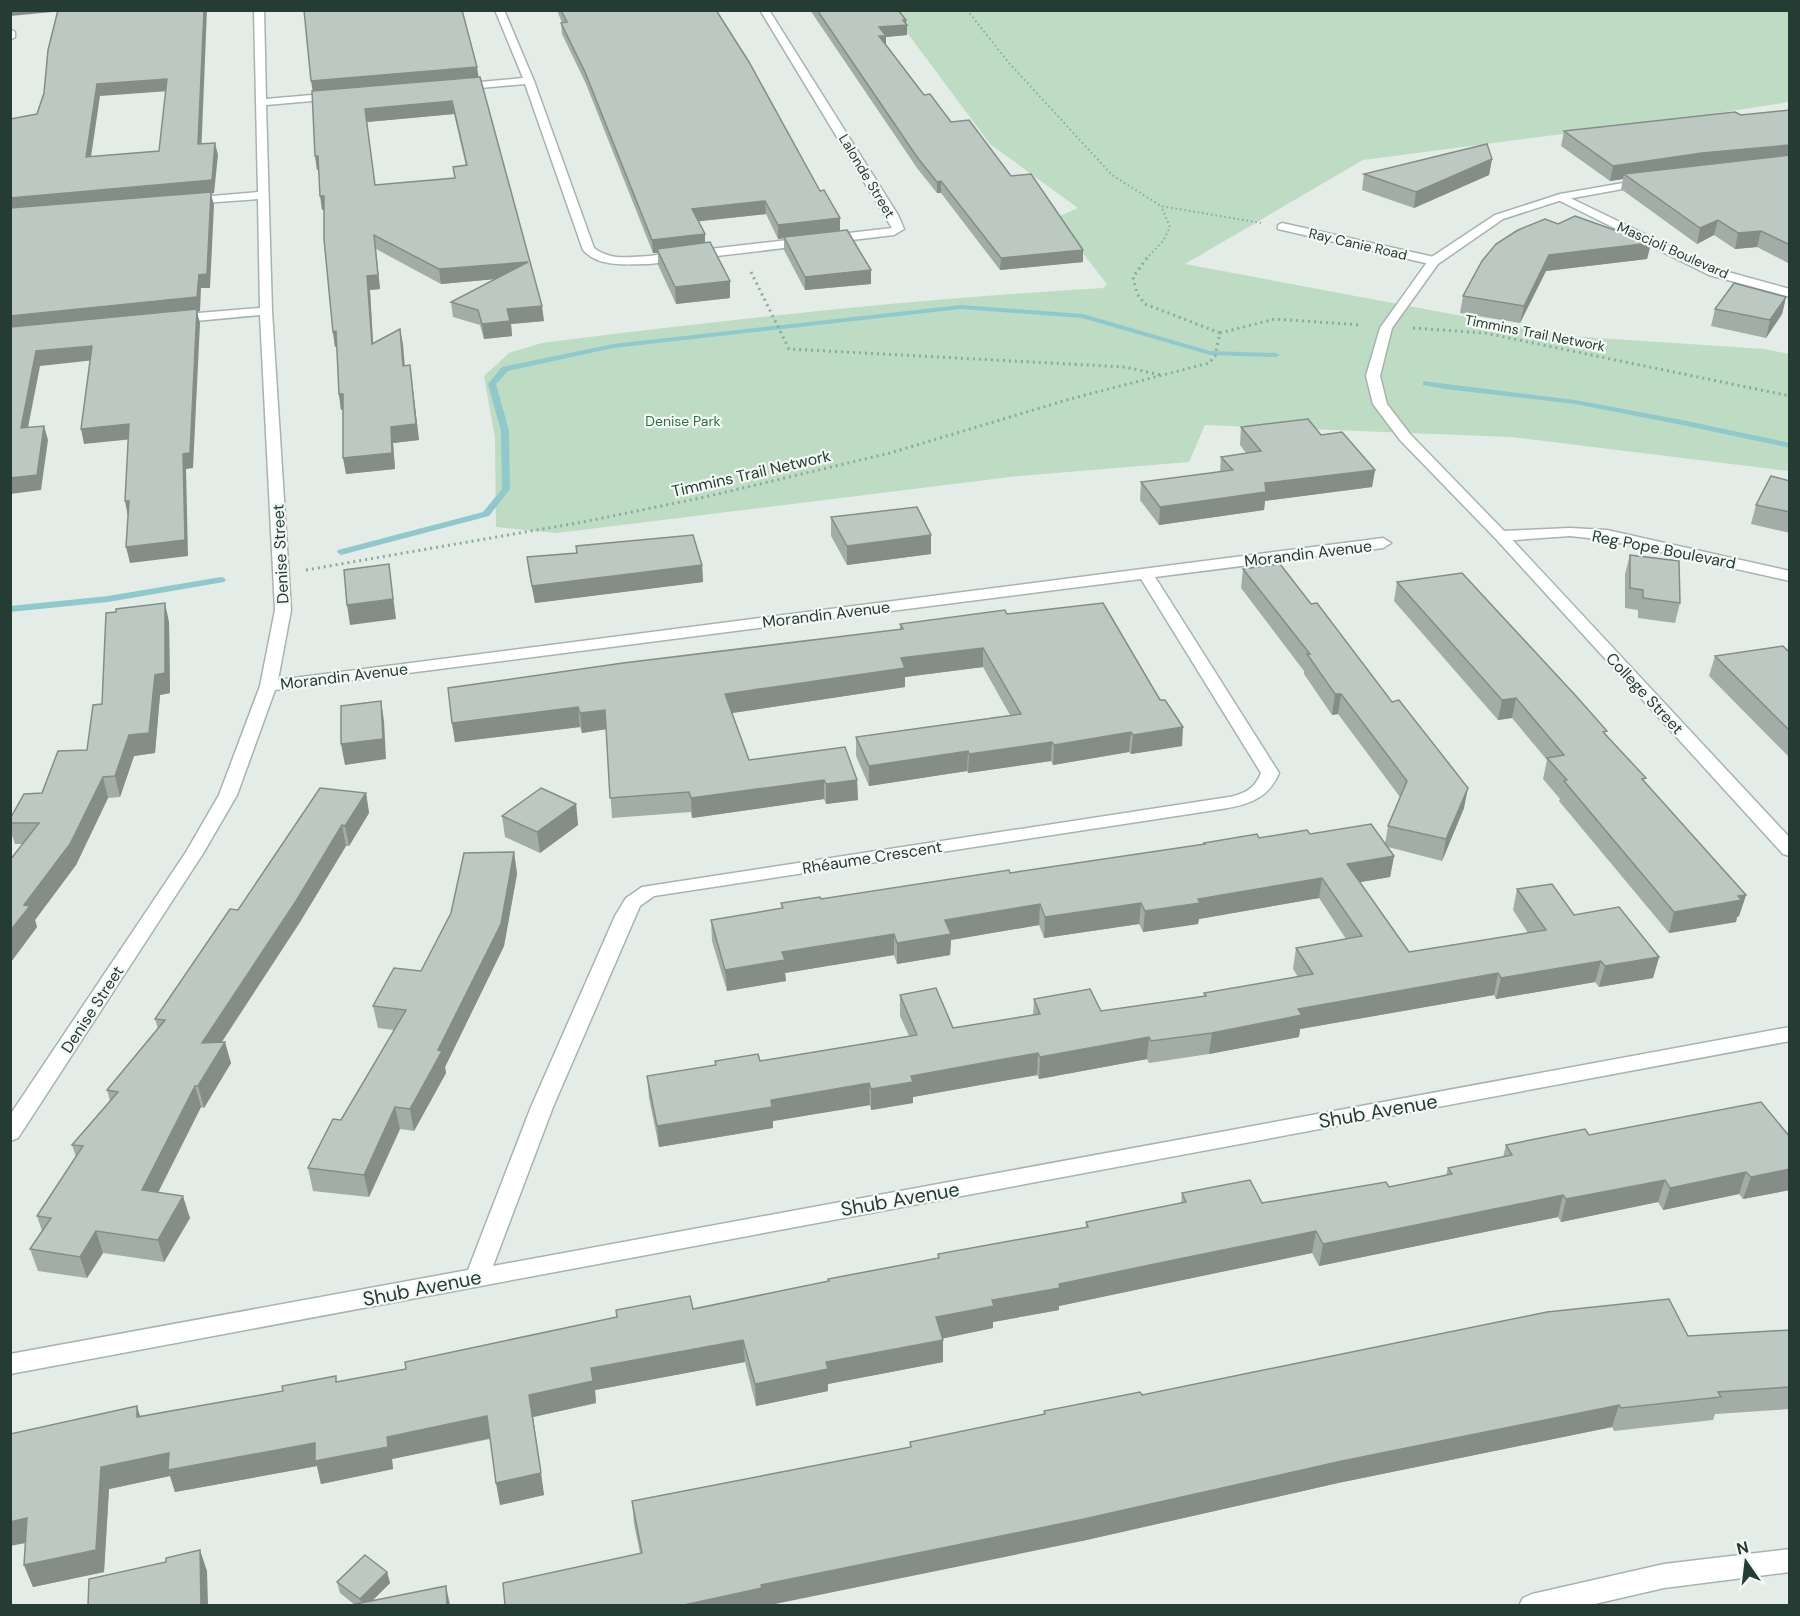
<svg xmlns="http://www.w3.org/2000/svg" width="1800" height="1616" viewBox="0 0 1800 1616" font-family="'DM Sans',sans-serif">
<rect width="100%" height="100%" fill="#e3ece7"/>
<path fill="#bedbc4" d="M891 11H1789V102L1678 119 1363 160 1185 264 1568 336 1765 349 1789 354V471L1511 437 1205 425 1189 462 1019 476 557 533 496 527 495 438 484 376 509 353 542 343C729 319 915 299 1103 288L1107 284 1055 218 1078 208 990 144Z"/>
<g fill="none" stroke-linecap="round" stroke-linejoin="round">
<g fill="#90c8cc" fill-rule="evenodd">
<path d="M961 305 1083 314 1210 351 1276 353 1280 355 1276 357 1210 355 1082 318 961 309 613 348 508 371 496 384 509 431 510 489 489 516 341 555 337 552 338 550 483 512 502 489 501 431 488 384 502 367 613 344Z"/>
<path d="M1423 381 1575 400 1682 420 1790 443V448L1682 425 1575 404 1445 389 1423 385Z"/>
<path d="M221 577 224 578 226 580 224 582 108 602 10 612V606L108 596Z"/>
</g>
<g stroke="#a6b4ae" stroke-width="3">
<g id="minor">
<path d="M254 10H264L266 99 335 93 340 96 335 99 266 105 272 311 291 610 278 680 1383 538 1391 543 1383 548 1155 577 1279 773C1266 804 1239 806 1209 811L654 896 640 906 553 1107 493 1266 1790 1027V1041L10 1374V1354L468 1270 531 1107 615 916 626 898 642 887 1229 797C1245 794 1255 788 1261 773L1141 579 275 690 237 795 204 852 18 1138 10 1141V1115L186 852 219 795 260 686 275 610 260 315 174 323 168 319 174 315 260 308 258 199 189 204 183 201 189 198 258 192Z"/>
<path d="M495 10H504L534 81 594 248C610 261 630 257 649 256L892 228 760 10H769L898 215 904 229 894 235 649 264C627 264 599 268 583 250L525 84 458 90 453 87 458 84 523 78Z"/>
<path d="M10 29 15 32V37L10 40Z"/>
<path d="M1556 195H1564L1717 269 1790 289V297L1709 275 1556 199Z"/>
<path d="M1282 223 1434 257 1440 261 1434 265 1278 229V225Z"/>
<path d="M1570 528 1607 530 1790 571V581L1607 540 1570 536 1501 541 1493 536 1501 531Z"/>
<path d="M1790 1549V1572L1664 1588 1586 1606H1519L1523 1598 1532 1594 1664 1564Z"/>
</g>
</g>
<g stroke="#a6b4ae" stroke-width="3">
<path id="tertiary" d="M1646 179 1652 182 1650 184 1562 200 1503 219 1438 264 1392 328 1380 376 1387 404 1410 434 1506 533 1790 838V856L1783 854 1496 539 1400 440 1373 404 1366 376 1380 328 1430 258 1495 215 1560 194Z"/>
</g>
<g stroke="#87ad9e" stroke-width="2" stroke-dasharray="1.5 3" stroke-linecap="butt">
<path d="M967 10 1009 63 1112 175 1161 206 1261 223"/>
<path d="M1146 259 1163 241 1170 227 1161 206"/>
</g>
<g stroke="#87ad9e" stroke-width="3" stroke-dasharray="2 4" stroke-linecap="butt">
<path d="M1147 258 1133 277 1137 294 1145 304 1220 333"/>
<path d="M751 272 789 349 1125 367 1161 375"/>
<path d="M1413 328 1485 333 1790 396"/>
<path d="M306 570 583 522 705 497 890 453 1070 399 1209 363 1215 356 1220 333 1275 319 1361 325"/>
</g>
<use href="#minor" fill="#fff" fill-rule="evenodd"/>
<use href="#tertiary" fill="#fff" fill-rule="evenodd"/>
</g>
<g fill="#a2ada8" fill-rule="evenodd">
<path d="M557 10H716L820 191 840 218V230L871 270V284L805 290 784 250V238L778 239 766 214 698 221 705 243 730 281V298L676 304 658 265V253H653L586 84 562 34 561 23H562Z"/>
<path d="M810 10H898L906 20 907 35 886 37V45L924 95 951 122 1011 176 1083 250V262L1000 270 941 193H937L917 168Z"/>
<path d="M479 77 544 321 511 324 512 336 484 339 480 325 453 317 451 302 495 279 441 284 376 249 380 289 370 290 373 344 400 329 404 365H410L419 440 393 443 395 469 346 474 343 410H341L339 394 337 346 335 347 333 332 324 210H322L319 170H317L313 90ZM454 114 466 166 453 167 455 178 375 185 367 122Z"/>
<path d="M1790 110V264L1757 247 1735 249 1714 235 1697 244 1621 189 1623 179 1610 181 1561 146 1564 131 1741 115Z"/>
<path d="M1492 159 1489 175 1414 208 1362 190 1364 174Z"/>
<path d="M1558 224 1651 243 1647 259 1546 271 1520 323 1460 313 1463 296Z"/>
<path d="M1786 297 1782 314 1766 338 1711 326 1715 309Z"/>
<path d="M1241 427 1321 435 1375 470 1372 487 1265 501 1264 510 1159 525 1140 500 1141 482 1220 472 1221 457 1246 453 1240 445Z"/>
<path d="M1790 481V533L1751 524 1756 505Z"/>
<path d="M831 517 931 554 847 565 831 536Z"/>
<path d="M576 546 702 565 703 582 535 603 529 574 527 557 576 553Z"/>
<path d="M1630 555 1680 603 1675 623 1638 618V610L1625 608V574Z"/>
<path d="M1243 569 1464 808 1442 861 1388 847 1394 856 1390 877 1359 882 1409 952 1528 933 1513 910 1517 889 1574 915 1659 957 1653 978 1599 987 1595 982 1496 999 1494 995 1300 1029 1299 1037 1209 1054 1149 1063 1147 1059 1039 1079 1037 1075 913 1097V1103L871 1110 870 1105 773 1121V1128L659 1147 649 1098 647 1076 760 1061 909 1036 900 1016V995L953 1028 1033 1015 1034 999 1101 1011 1204 996V993L1298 977 1293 969 1296 948 1346 939 1319 898 1199 919 1198 924 1143 932 1139 924 1044 938 1039 925 951 940 950 955 897 964 894 955 785 973 786 981 727 991 712 941 711 920 782 909 781 903 821 899 1010 873 1204 845V843L1259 838 1310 834 1385 844 1388 826 1400 797 1338 714 1332 715 1304 674V671L1241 588Z"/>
<path d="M1397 582 1606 734 1645 782 1746 895 1739 916 1737 917 1736 922 1669 933 1559 801 1560 799 1543 779 1547 760 1512 718 1498 720 1394 601Z"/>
<path d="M1007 614 1182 746 1131 754 1129 752 1053 765 1051 761 968 773 967 771 869 786 856 756V737L1010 715 983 667 905 677V687L732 713 749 760 857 780 858 800 826 804 824 799 692 818 691 812 612 818 606 729 582 733 580 727 455 742 452 723 900 630V624Z"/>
<path d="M169 622 170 693 160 695 155 753 134 756 120 797 108 798 76 865 35 920 37 927 11 962 23 844H15L10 829V819L42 793 87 750 102 704Z"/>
<path d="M1790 653V758L1709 676 1715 656Z"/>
<path d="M366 793 369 813 349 846H346L300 922 222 1042 231 1063 204 1108 201 1107 158 1193 190 1218 164 1262 103 1253 87 1278 38 1271 30 1249 42 1231 37 1216 76 1157 72 1145 110 1101 107 1090 158 1029 155 1019 238 910Z"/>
<path d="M576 804 578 825 540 853 505 837 502 816Z"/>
<path d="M514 852 517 874 504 946 445 1067 446 1073 414 1131 400 1129 369 1197 313 1191 308 1168 341 1120 394 1030 378 1028 373 1006 421 971Z"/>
<path d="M1589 1135 1790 1137V1190L1743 1199 1739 1194 1663 1210 1658 1202 1561 1222 1558 1217 1319 1266 1312 1253 1171 1282 1059 1306V1310L993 1322V1328L943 1338V1362L828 1384V1391L756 1406 745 1362 595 1390 596 1403 533 1417 544 1495 500 1505 490 1439 392 1459 393 1469 321 1484 317 1466 175 1492 170 1476 109 1489 104 1572 33 1587 24 1565 26 1543 140 1417 337 1382 406 1369 828 1281V1279L938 1258V1254L1086 1227V1222L1181 1204 1182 1193 1262 1203 1389 1187 1446 1175 1448 1168 1503 1157 1506 1145Z"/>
<path d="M1790 1330V1409L1715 1414 1713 1420 1614 1431 1612 1427 1338 1483 1082 1541 640 1553 634 1524 632 1501 910 1447V1442L1044 1414V1411L1142 1395 1688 1336Z"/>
<path d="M387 1572 390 1583 372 1601 355 1605 340 1593 337 1582Z"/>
</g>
<g fill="#848d88">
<path d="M10 10H63V11L10 16Z"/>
<path d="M204 10H207L201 157 198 144Z"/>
<path d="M903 20H906V25H907V35L886 37V46H879V27Z"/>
<path d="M477 67 479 79 313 93 311 81Z"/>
<path d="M167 79 169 91 100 96 89 170 86 157 97 84Z"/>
<path d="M452 101 454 114 367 122 365 109Z"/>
<path d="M215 143 218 155 214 193 211 194 214 205 210 288H201L200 311 197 312 200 323 193 468 186 469 188 556 130 563 126 547 183 454 197 312 10 331V316L199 275 10 212V198Z"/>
<path d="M1790 145V160L1624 174 1623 179 1610 181 1613 166 1702 153Z"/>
<path d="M315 156H318L320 169 317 170Z"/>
<path d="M1492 159 1489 175 1414 208 1416 192Z"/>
<path d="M941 181V193H937V182Z"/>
<path d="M320 196H324L326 209 322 210Z"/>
<path d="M765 201 766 214 693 222 692 209Z"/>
<path d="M840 218V232L778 239V225Z"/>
<path d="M1718 220 1714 235 1697 244 1700 228Z"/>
<path d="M1761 231 1757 247 1735 249 1738 233Z"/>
<path d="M705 234V247L657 249 658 253H653L652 240Z"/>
<path d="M374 235 380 289 370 290 374 359 372 344 367 276Z"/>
<path d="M1651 243 1647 259 1546 271 1520 323 1524 306 1549 255Z"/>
<path d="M1083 250V262L1000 270 1001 258Z"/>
<path d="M528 262 530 276 441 284 439 269Z"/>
<path d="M871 270V284L805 290V277Z"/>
<path d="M730 281V298L676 304 675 287Z"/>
<path d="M1786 297 1782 314 1766 338 1770 320Z"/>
<path d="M542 306 544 321 511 324 512 336 484 339 482 324 507 309Z"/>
<path d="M400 329 403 344 406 381 403 366Z"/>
<path d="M336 331 338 346 335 347 333 332Z"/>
<path d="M92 346 95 360 40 366 25 443 21 428 36 351Z"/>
<path d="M410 365 419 440 393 443 395 469 346 474 343 458 391 427Z"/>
<path d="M339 394H343L346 410H341Z"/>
<path d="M129 424 133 439 84 444 81 429Z"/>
<path d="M44 426 48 440 41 490 10 494V478Z"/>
<path d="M1375 470 1372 487 1265 501 1264 510 1159 525 1160 507 1265 483Z"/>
<path d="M125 501H129L128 517Z"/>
<path d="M931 535V554L847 565V546Z"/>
<path d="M389 564 396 619 350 625 347 605Z"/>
<path d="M702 565 703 582 535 603 532 586Z"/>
<path d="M165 603 169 622 170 693 160 695 155 753 134 756 120 797 115 776 129 735 155 675Z"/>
<path d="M983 648V667L905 677V687L726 714 725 694 901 658Z"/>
<path d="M1335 694H1341L1338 714 1332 715Z"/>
<path d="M1516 698 1512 718 1498 720 1502 700Z"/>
<path d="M381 701 384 721 386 759 345 765 341 744Z"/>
<path d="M578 707 580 727 455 742 452 723Z"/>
<path d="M605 710 607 729 582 733 580 713Z"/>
<path d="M1183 727 1182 746 1131 754 1133 735Z"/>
<path d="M1131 732 1129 752 1053 765 1054 745Z"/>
<path d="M1052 742 1051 761 968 773 969 754Z"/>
<path d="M968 751 967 771 869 786V766Z"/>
<path d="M103 777 108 798 76 865 35 920 37 927 11 962 10 931 24 905Z"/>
<path d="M824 780V799L692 818 691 798Z"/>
<path d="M857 780 858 800 826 804V784Z"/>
<path d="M1468 788 1464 808 1442 861 1446 839Z"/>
<path d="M366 793 369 813 349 846 345 826Z"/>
<path d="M576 804 578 825 540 853 537 832Z"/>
<path d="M342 825 346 846 300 922 207 1064 202 1043Z"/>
<path d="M514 852 517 874 504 946 445 1067 446 1073 414 1131 410 1109 438 1050Z"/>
<path d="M1394 856 1390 877 1344 885 1347 864Z"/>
<path d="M1322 878 1319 898 1199 919 1198 924 1143 932 1145 911 1198 899Z"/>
<path d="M1746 895 1739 916 1737 917 1736 922 1669 933 1674 912Z"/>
<path d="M1141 903 1139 924 1044 938 1045 917Z"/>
<path d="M1040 904 1039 925 951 940 950 955 897 964V943L945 920Z"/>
<path d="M894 934V955L785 973 786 981 727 991 725 970 782 952Z"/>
<path d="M1659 957 1653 978 1599 987 1605 966Z"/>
<path d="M1601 961 1595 982 1496 999 1501 978Z"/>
<path d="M1498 973 1494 995 1300 1029 1299 1037 1209 1054 1212 1033 1298 1009Z"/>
<path d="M1149 1037 1147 1059 1039 1079 1040 1057Z"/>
<path d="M225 1042 231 1063 204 1108 198 1086Z"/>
<path d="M1038 1053 1037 1075 913 1097V1103L871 1110V1089L911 1076Z"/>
<path d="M869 1083 870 1105 773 1121V1128L659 1147 657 1126 771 1100Z"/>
<path d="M195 1086 201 1107 148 1212 142 1190Z"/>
<path d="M395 1107 400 1129 369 1197 364 1175Z"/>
<path d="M1790 1169V1190L1743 1199 1751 1177Z"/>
<path d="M1746 1172 1739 1194 1663 1210 1670 1188Z"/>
<path d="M1665 1180 1658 1202 1561 1222 1566 1199Z"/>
<path d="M1563 1195 1558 1217 1319 1266 1323 1244Z"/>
<path d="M183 1196 190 1218 164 1262 158 1240Z"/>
<path d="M96 1231 103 1253 87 1278 80 1257Z"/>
<path d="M1316 1231 1312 1253 1059 1306V1310L993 1322V1328L936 1340V1317L992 1300 1059 1284Z"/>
<path d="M743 1340 745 1362 595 1390 596 1403 533 1417 544 1495 500 1505 496 1483 529 1395 591 1368Z"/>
<path d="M943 1340V1362L828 1384V1391L756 1406 755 1384 826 1362Z"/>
<path d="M1619 1405 1612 1427 1338 1483 1082 1541 770 1605H684L761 1585 1342 1461Z"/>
<path d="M137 1406 144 1429 137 1417Z"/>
<path d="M487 1416 491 1438 392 1459 393 1469 321 1484 317 1466 175 1492 170 1476 109 1489 104 1572 33 1587 24 1565 101 1467 169 1453 315 1443 387 1437Z"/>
<path d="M27 1518 36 1541 10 1546V1522Z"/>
<path d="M200 1550 207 1571 208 1605H201Z"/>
<path d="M387 1572 390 1583 368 1605H362L360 1599Z"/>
<path d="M446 1586 450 1605H447Z"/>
</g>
<g fill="#bcc9c3" stroke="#848d88" stroke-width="1.5" fill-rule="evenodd">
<path d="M58 10H204L198 144 215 143 212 180 10 198V119L37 114 44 93 48 50ZM167 79 159 151 86 157 97 84Z"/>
<path d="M304 10H462L477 67 311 81Z"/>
<path d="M561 10H716L749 62 820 191 824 190 840 218 778 225 765 201 692 209 705 234 652 240 585 72 561 23 567 22Z"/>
<path d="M817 10H898L906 20H903L907 25 879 27 886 36H879L924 95 930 94 951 122 969 120 1011 176 1031 174 1083 250 1001 258 941 181 937 182 917 157Z"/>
<path d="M480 77 542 306 507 309 510 321 482 324 478 310 451 302 528 262 439 269 374 235 378 275 367 276 372 344 400 329 403 366 410 365 416 424 391 427 392 453 343 458V394H339L337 351 336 331 333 332 324 239V196H320L318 156H315L312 91ZM452 101 467 165 453 167 455 178 375 185 365 109Z"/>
<path d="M1790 110V145L1702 153 1613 166 1564 131 1735 112 1741 115Z"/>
<path d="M1487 144 1492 159 1416 192 1364 174Z"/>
<path d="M1790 155V245L1761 231 1738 233 1718 220 1700 228 1624 174Z"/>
<path d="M211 192 207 274 199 275 197 297 10 316V208Z"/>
<path d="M1575 216 1651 243 1549 255 1524 306 1463 296 1482 261 1496 244 1518 230 1545 219 1558 224Z"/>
<path d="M847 230 871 270 805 277 784 237Z"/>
<path d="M710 242 730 281 675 287 657 249Z"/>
<path d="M1734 283 1786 297 1770 320 1715 309Z"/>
<path d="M197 309 190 453 183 454 185 540 126 547 129 501H125L129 424 81 429 92 346 36 351 21 428 44 426 37 475 10 478V327Z"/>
<path d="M1308 419 1321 435 1342 432 1375 470 1265 483 1266 492 1160 507 1141 482 1233 470 1221 457 1261 451 1241 427Z"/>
<path d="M1771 476 1790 481V512L1756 505Z"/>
<path d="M917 507 931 535 847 546 831 517Z"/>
<path d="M693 535 702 565 532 586 527 557 577 553 576 546Z"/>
<path d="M1630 555 1679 561 1680 603 1643 598V590L1630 588Z"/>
<path d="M389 564 393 599 347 605 344 570Z"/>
<path d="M1280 564 1311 604 1317 603 1392 702 1399 700 1468 788 1446 839 1388 826 1407 781 1341 694H1335L1307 654H1310L1243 569Z"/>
<path d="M1462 573 1576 696 1607 731 1603 732 1646 778 1642 779 1746 895 1738 896 1742 900 1674 912 1564 781 1567 780 1547 758 1564 755 1516 698 1502 700 1397 582Z"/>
<path d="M165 603V673L155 675 149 733 129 735 115 776 103 777 70 844 24 905 30 906 10 931V860L39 823H10V819L24 794 42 793 58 751 87 750 93 705 102 704 106 613 116 612V609Z"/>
<path d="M1103 603 1160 700H1165L1183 727 1133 735 1131 732 1054 745 1052 742 969 754 968 751 869 766 856 737 1021 714 983 648 901 658 905 668 725 694 749 760 845 747 857 780 826 784 824 780 691 798 689 792 610 798 605 710 580 713 578 707 452 723 448 688 623 663 903 629 900 624 1005 610 1007 614Z"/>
<path d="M1783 646 1790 653V731L1715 656Z"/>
<path d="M381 701 383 739 341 744V706Z"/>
<path d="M320 788 366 793 345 826 342 825 296 901 202 1043 225 1042 198 1086H195L142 1190 183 1196 158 1240 96 1231 80 1257 30 1249 51 1218 37 1216 83 1146 72 1145 118 1092 107 1090 165 1020 155 1019 230 909 238 910Z"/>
<path d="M541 788 576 804 537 832 502 816Z"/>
<path d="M1371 824 1394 856 1347 864 1409 952 1546 930 1517 889 1552 884 1574 915 1619 907 1659 957 1605 966 1601 961 1501 978 1498 973 1298 1009 1302 1015 1212 1033 1151 1041 1149 1037 1040 1057 1038 1053 911 1076 913 1082 871 1089 869 1083 771 1100 772 1107 657 1126 647 1076 716 1065 715 1061 758 1054 760 1061 917 1035 900 995 936 988 953 1028 1040 1014 1034 999 1090 989 1101 1011 1206 996 1204 993 1313 974 1296 948 1362 936 1322 878 1198 899 1200 903 1145 911 1141 903 1045 917 1040 904 945 920 951 934 897 943 894 934 782 952 785 960 725 970 711 920 783 908 781 903 820 897 821 899 1009 870 1010 873 1205 844 1204 843 1257 834 1259 838 1307 830 1310 834Z"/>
<path d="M514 852 501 924 438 1050 442 1051 410 1109 395 1107 364 1175 308 1168 333 1119 341 1120 406 1010 373 1006 394 968 421 971 451 913 464 853Z"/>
<path d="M1761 1102 1790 1137V1169L1751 1177 1746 1172 1670 1188 1665 1180 1566 1199 1563 1195 1323 1244 1316 1231 1174 1260 1059 1284 1060 1288 992 1300 994 1306 936 1317 943 1340 826 1362 828 1369 755 1384 743 1340 591 1368 593 1381 529 1395 541 1473 496 1483 487 1416 387 1437 388 1447 315 1461V1443L168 1470 169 1453 101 1467 96 1550 24 1565 27 1518 10 1522V1434L137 1406V1417L283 1391 282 1386 336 1376V1382L406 1369 405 1362 617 1317 616 1310 690 1296 693 1309 829 1281 828 1279 939 1258 938 1254 1088 1227 1086 1222 1186 1202 1182 1193 1250 1180 1262 1203 1386 1182 1389 1187 1452 1174 1448 1168 1512 1155 1506 1145 1585 1129 1589 1135Z"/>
<path d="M1669 1299 1688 1336 1790 1330V1387L1718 1392 1721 1397 1621 1408 1619 1405 1342 1461 1084 1519 761 1585 762 1588 684 1605H505L503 1583 642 1553 632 1501 911 1447 910 1442 1045 1414 1044 1411 1140 1392 1142 1395 1547 1312Z"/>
<path d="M200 1550 201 1605H88L89 1579 166 1562V1558Z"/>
<path d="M365 1555 387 1572 360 1599 337 1582Z"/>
<path d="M446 1586 447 1605H351Z"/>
</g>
<g text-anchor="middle" stroke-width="4.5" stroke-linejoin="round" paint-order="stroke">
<g font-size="14" fill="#253c34" stroke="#f4f9f6">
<text transform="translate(867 176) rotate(59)" y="5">Lalonde Street</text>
<text transform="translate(1358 244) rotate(13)" y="5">Ray Canie Road</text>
<text transform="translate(1673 250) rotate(24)" y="5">Mascioli Boulevard</text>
<text transform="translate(1535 333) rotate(11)" y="5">Timmins Trail Network</text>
</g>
<g font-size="14" fill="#326f45" stroke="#f4f9f6">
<text x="683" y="426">Denise Park</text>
</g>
<g font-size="16" fill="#253c34" stroke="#f4f9f6">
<text transform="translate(751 473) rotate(-13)" y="6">Timmins Trail Network</text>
<text transform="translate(1664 549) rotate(11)" y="6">Reg Pope Boulevard</text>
<text transform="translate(1308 553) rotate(-7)" y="6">Morandin Avenue</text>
<text transform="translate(280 554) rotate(-93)" y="6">Denise Street</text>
<text transform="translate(826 614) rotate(-7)" y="6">Morandin Avenue</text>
<text transform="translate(344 676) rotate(-7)" y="6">Morandin Avenue</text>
<text transform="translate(1645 693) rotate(47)" y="6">College Street</text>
<text transform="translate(872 857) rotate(-9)" y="6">Rhéaume Crescent</text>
<text transform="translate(92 1009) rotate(-57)" y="6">Denise Street</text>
</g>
<g font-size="20" fill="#253c34" stroke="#f4f9f6">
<text transform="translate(1378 1111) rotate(-10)" y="7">Shub Avenue</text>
<text transform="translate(900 1199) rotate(-10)" y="7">Shub Avenue</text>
<text transform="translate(422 1288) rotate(-11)" y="7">Shub Avenue</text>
</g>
</g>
<rect width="1800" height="1616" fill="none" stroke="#253c34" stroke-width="24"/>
<g transform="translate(1746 1562) rotate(346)" stroke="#f4f9f6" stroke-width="4.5" paint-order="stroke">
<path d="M0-4.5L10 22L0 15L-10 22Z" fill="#253c34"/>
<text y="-9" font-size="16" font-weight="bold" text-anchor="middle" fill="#253c34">N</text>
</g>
</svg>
